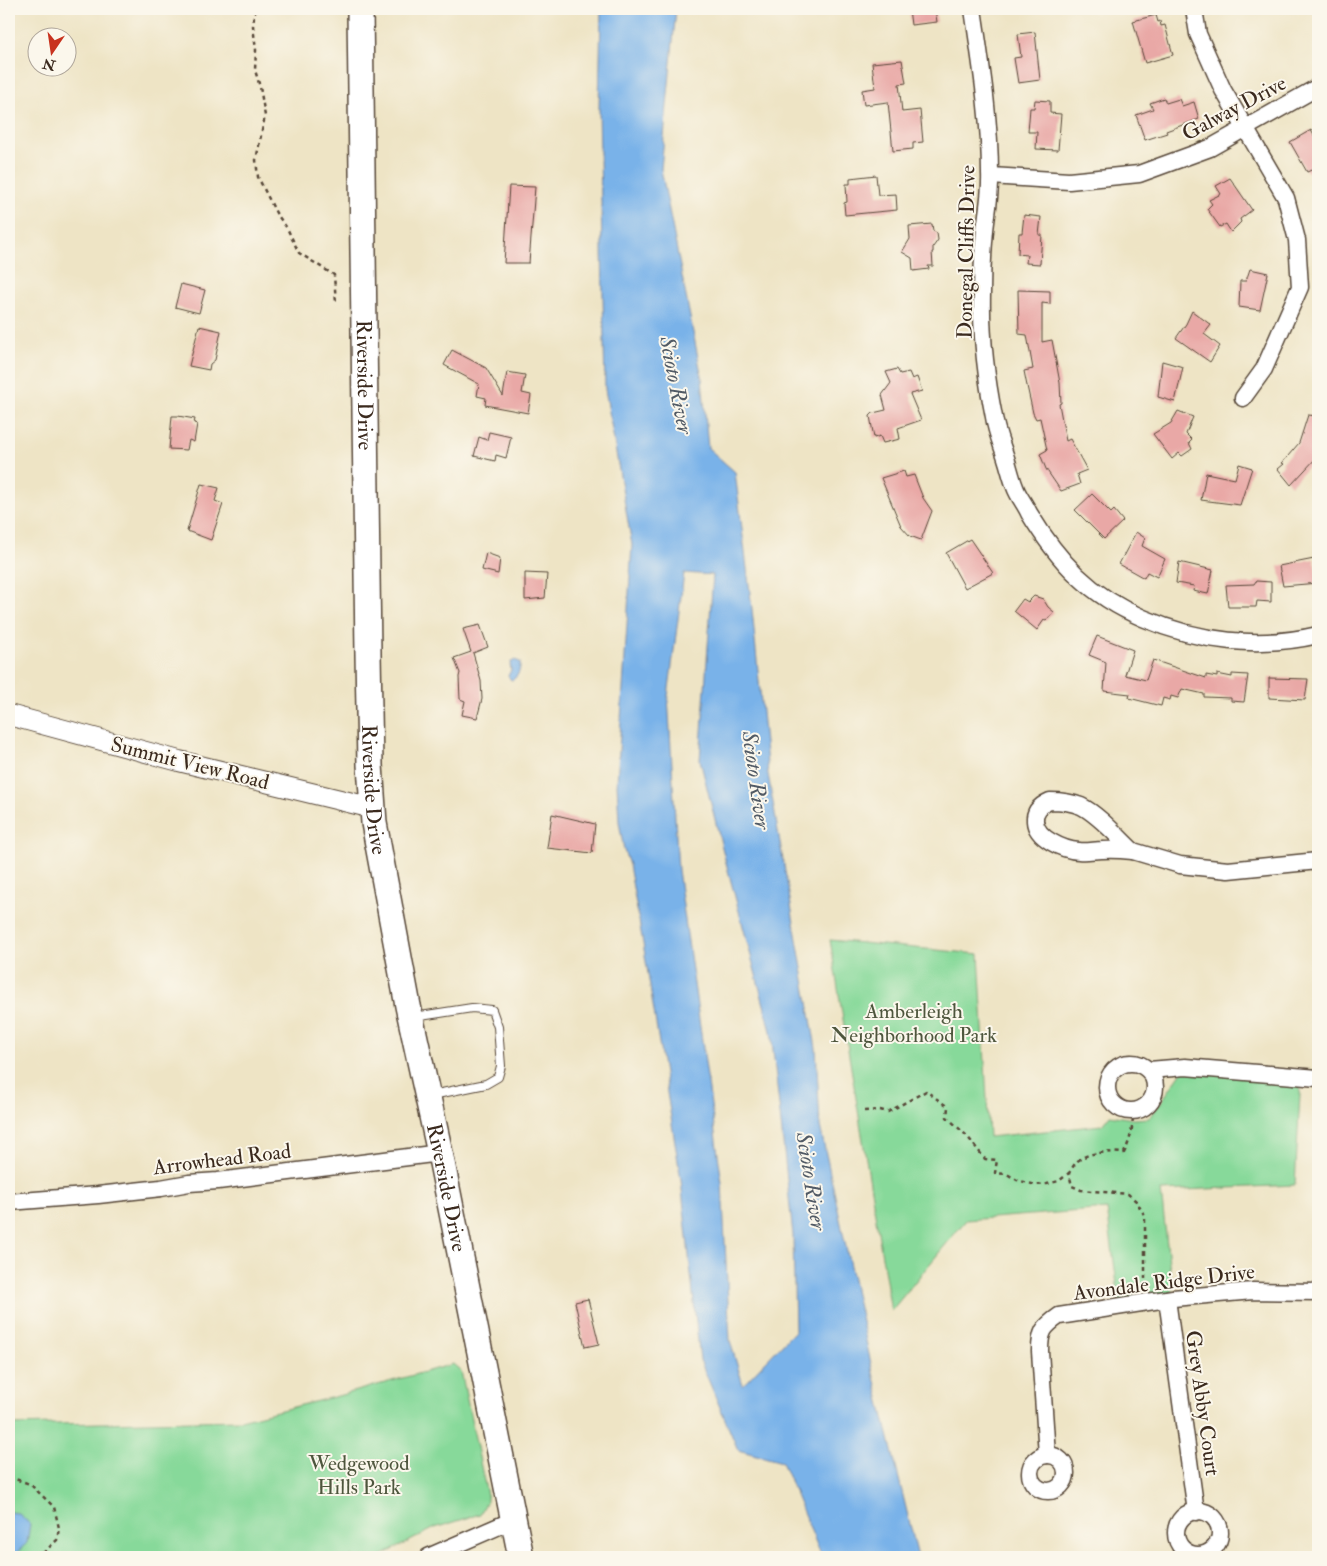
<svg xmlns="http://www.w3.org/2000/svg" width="1327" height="1566" viewBox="0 0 1327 1566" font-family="'IM FELL Double Pica',serif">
<rect width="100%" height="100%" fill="#fbf7ec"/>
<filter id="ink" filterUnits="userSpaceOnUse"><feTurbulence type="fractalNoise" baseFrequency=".02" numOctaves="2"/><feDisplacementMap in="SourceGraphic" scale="10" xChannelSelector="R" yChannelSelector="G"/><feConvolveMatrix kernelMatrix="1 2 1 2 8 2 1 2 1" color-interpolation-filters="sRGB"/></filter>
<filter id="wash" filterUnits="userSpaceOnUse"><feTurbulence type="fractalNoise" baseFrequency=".0096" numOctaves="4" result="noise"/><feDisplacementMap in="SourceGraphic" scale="20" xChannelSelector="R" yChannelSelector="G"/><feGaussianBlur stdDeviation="1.12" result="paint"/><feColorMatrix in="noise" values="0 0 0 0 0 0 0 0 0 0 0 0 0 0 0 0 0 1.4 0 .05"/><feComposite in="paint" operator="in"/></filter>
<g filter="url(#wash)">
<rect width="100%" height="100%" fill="#eee4c5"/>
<g fill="#87d99a" stroke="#61825c">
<path d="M830 940 979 954 989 1137 1102 1125 1110 1115 1133 1119 1150 1118 1185 1067 1301 1077 1295 1185 1161 1191 1173 1298 1120 1307 1107 1209 966 1220 891 1311Z"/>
<path d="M453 1364 461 1371 487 1495V1501L480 1514 435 1528 379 1557H9V1425L241 1420 338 1396Z"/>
</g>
<g fill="#79b2e9" stroke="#5a6e84" fill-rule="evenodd">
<path d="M601 9H676L661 169 702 378 708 448 735 472 752 609 768 774 816 1048 820 1126 873 1373 918 1557H822L782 1462 738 1450 700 1360 681 1180 644 949 629 865 624 850 619 822 617 783 632 545 605 389 599 108ZM684 573 713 575 700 760 725 859 771 1031 793 1235 795 1331 743 1385 730 1341 722 1183 678 870 668 696Z"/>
<path d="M515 660 520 662C521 669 518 677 512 680L510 679 508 676 511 670 510 663Z"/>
<path d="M9 1512 18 1513 30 1524 27 1543 12 1557H9Z"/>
</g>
<g id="blocks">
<g fill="#e9a8a6">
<path d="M909 9H935L937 22 911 25Z"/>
<path d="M1156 15 1158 22 1160 21 1161 26 1165 25 1173 55 1145 63 1133 21Z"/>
<path d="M1035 32 1040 80 1018 83 1014 58 1021 57 1018 34Z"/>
<path d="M902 60 906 83 899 84 902 112 920 110 923 142 913 143V149L893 151 888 102 864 105 862 90 875 88 872 63Z"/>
<path d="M1164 98 1166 103 1179 99 1182 106 1194 102 1199 119 1166 131 1167 133 1145 140 1136 115 1153 109 1150 103Z"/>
<path d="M1035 100 1050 101V113L1061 114 1058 150 1036 149 1037 132H1028L1030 108H1034Z"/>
<path d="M1311 130 1318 144V167L1307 172 1290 142Z"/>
<path d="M876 175 878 195 896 194 897 210 845 215 844 203 847 202 846 184H850V178Z"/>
<path d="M1230 178 1252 210 1240 219 1241 222 1231 232 1226 224 1220 227 1207 209 1212 204 1209 200 1221 194 1216 186Z"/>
<path d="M509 186 535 187 529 263H504Z"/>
<path d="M1024 215 1041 217 1039 235H1042L1040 264 1026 263 1027 255 1018 254 1019 233H1022Z"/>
<path d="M932 224 933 231 937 233 938 240 933 247V252H932L933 266H928L929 269 913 271 912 258 902 252 910 239 909 226Z"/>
<path d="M1250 269 1268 273 1260 310 1239 307 1240 281H1246Z"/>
<path d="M181 284 205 290 199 313 175 307Z"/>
<path d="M1018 290 1050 291V304L1042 303V342L1052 340 1060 383 1061 403 1059 404 1066 441 1070 439 1087 470 1077 474 1080 484 1061 491 1046 469 1040 454 1047 450 1040 418 1036 419 1033 413 1027 386 1024 371 1033 369 1027 335 1019 334Z"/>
<path d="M1192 311 1211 325 1204 334 1220 346 1210 362 1176 338 1186 324Z"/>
<path d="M199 326 221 331 215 360 210 364 209 370 189 366Z"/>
<path d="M452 350 486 368 503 396 507 372 525 375 522 393 531 395 528 413 485 405 486 398 477 396 479 384 444 365Z"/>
<path d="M1162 361 1183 367 1175 402 1158 397Z"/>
<path d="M897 369 900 374 909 372 912 379 917 377 922 391 910 394 921 420 898 428 900 439 883 443 880 436 874 438 870 416 873 413 886 410 882 395 891 383 886 372Z"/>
<path d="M1178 411 1193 417 1186 434 1192 440 1189 443 1192 449 1182 456 1179 453 1172 459 1153 434 1171 423Z"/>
<path d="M1308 415 1318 416V456L1291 485 1278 469 1284 464 1282 463 1299 443Z"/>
<path d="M172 416H178L195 419 194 423 197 424 194 442 189 440 187 450 169 449Z"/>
<path d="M489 432 511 437 506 458 496 455 495 461 474 456 479 437 487 440Z"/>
<path d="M1239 464 1252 468 1240 505 1201 500 1206 473 1235 479Z"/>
<path d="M904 471 906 477 914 475 923 498 932 511 921 540 910 536 901 526 881 478Z"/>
<path d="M201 484 219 488 215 501 223 504 211 540 187 531Z"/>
<path d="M1092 494 1111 513 1114 510 1123 521 1104 539 1075 510Z"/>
<path d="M1136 532 1145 538 1142 546 1165 559 1157 577 1147 572 1144 578 1119 564Z"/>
<path d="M970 539 993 573 965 588 946 553Z"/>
<path d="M486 553 500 558 498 574 482 570Z"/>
<path d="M1314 559 1318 583 1283 586 1279 566Z"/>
<path d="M1179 562 1213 570 1208 594 1193 591 1194 586 1176 583Z"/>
<path d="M525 573 547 574 545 598 525 600Z"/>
<path d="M1256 581 1271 582V602L1257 601 1256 607H1228L1226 585 1254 584Z"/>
<path d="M1034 596 1043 599 1048 607 1054 612 1046 621 1044 620 1037 630 1014 611 1023 599 1028 602Z"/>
<path d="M480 625 488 647 473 653 481 681 482 699 477 718 462 715 465 701 460 699 459 677 460 673 454 658 471 652 463 629Z"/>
<path d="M1097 636 1133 650 1125 675 1146 680 1153 660 1206 678V675L1217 677V674L1232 677V674L1248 675 1244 702 1231 701V698L1204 697V694L1182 689 1178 698 1171 696 1170 700 1163 698 1161 706 1129 698 1130 694 1104 691 1106 662 1089 655Z"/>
<path d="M1269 678 1308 679 1305 700 1269 698Z"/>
<path d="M552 814 595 824 592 853 547 848Z"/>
<path d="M588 1299 599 1344 585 1347 575 1302Z"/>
</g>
</g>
</g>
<g filter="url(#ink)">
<use href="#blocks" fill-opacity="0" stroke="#564637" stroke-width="1"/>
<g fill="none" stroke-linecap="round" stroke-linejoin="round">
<g stroke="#564637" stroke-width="10">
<path id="service" d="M414 1017 472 1008 492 1010 498 1027 501 1066 498 1077 486 1084 432 1095"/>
</g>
<g stroke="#564637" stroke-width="19">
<g id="minor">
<path d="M973 9C981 64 990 119 990 174 991 193 987 212 985 230 983 251 982 272 982 294 981 334 986 377 994 417 996 431 1002 445 1006 458 1009 467 1011 477 1015 487 1018 496 1025 504 1029 513 1058 561 1090 596 1143 618 1198 642 1259 649 1318 635"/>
<path d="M1194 9 1198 34 1223 90 1286 198 1297 240 1300 287 1264 369 1243 398"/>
<path d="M991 176 1069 181 1139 174 1210 148 1318 87"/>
<path d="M1050 801C1060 801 1071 802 1081 806 1098 814 1119 838 1133 851 1123 850 1113 849 1102 850 1095 850 1087 852 1079 851 1063 850 1036 838 1035 821 1034 810 1041 805 1050 801Z"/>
<path d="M1133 851 1180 865 1228 870 1318 861"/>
<circle cx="1131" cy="1087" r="24"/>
<path d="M1149 1070 1185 1067 1318 1078"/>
<path d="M9 1202 98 1195 161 1188 189 1183 218 1181 440 1153"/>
<path d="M1167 1299 1196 1512"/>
<path d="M1047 1455 1040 1351C1040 1332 1043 1327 1059 1316L1173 1298 1253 1291 1318 1292"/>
<circle cx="1048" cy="1473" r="18"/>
<circle cx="1198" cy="1533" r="22"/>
<path d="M428 1557 513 1520"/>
</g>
</g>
<g stroke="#564637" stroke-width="22">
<path id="tertiary" d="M9 715 179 761 373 808"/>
</g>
<g stroke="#564637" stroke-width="28">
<g id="primary">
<path id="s1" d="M360 9 368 654 370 765 374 823 408 1006 440 1153 521 1557"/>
</g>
</g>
<g stroke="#564637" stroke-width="2.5" stroke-dasharray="4 4" stroke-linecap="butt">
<path d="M255 9 253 26 256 50 255 70 260 87 265 116 256 160 258 177 276 213 287 228 299 253 334 275 336 303"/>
<path d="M864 1111 880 1110 888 1112 926 1091 948 1107 947 1117 967 1136 985 1159 997 1160 995 1173 1007 1174 1017 1180 1036 1185 1047 1184 1059 1181 1069 1173"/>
<path d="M1133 1111C1133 1127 1131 1139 1124 1153 1111 1152 1090 1151 1079 1160 1075 1162 1072 1169 1069 1173L1072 1186 1081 1190 1128 1194 1136 1201 1145 1216V1287"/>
<path d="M9 1479 12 1478 30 1484 54 1507 59 1528 57 1540 39 1557"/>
</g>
<use href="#service" stroke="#fff" stroke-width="8"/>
<use href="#minor" stroke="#fff" stroke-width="16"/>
<use href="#tertiary" stroke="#fff" stroke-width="20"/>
<use href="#primary" stroke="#fff" stroke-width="25"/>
</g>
</g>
<g text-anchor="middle" stroke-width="4" stroke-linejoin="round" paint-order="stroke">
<g font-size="21" fill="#3b2a1e" stroke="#fbf7ec">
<text transform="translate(1234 108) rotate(-28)" y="7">Galway Drive</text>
<text transform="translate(966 252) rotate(-89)" y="7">Donegal Cliffs Drive</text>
<text dy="7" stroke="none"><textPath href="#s1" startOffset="376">Riverside Drive</textPath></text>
<text transform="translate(190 763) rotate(14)" y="7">Summit View Road</text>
<text dy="7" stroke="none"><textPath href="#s1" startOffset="781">Riverside Drive</textPath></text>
<text transform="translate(222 1159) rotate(-7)" y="7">Arrowhead Road</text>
<text dy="7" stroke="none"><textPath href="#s1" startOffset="1186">Riverside Drive</textPath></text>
<text transform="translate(1164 1282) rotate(-7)" y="7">Avondale Ridge Drive</text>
<text transform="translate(1203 1403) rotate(82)" y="7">Grey Abby Court</text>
</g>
<g font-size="21" fill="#4e563d" stroke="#fbf7ec">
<text x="914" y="1018">Amberleigh<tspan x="914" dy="24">Neighborhood Park</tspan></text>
<text x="359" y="1470">Wedgewood<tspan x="359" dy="24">Hills Park</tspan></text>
</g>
<g font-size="22" font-style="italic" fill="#515a65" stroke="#fbf7ec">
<text transform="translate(677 385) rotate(79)" y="8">Scioto River</text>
<text transform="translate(757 780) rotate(82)" y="8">Scioto River</text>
<text transform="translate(812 1181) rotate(81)" y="8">Scioto River</text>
</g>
</g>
<rect width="1327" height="1566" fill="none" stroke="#fbf7ec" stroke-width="30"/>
<g transform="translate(52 52) rotate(193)"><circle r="24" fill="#fbf7ec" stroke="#aea59a"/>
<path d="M0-4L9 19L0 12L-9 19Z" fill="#c8321e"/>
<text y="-8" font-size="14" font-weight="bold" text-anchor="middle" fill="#3b2a1e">N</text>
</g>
</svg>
